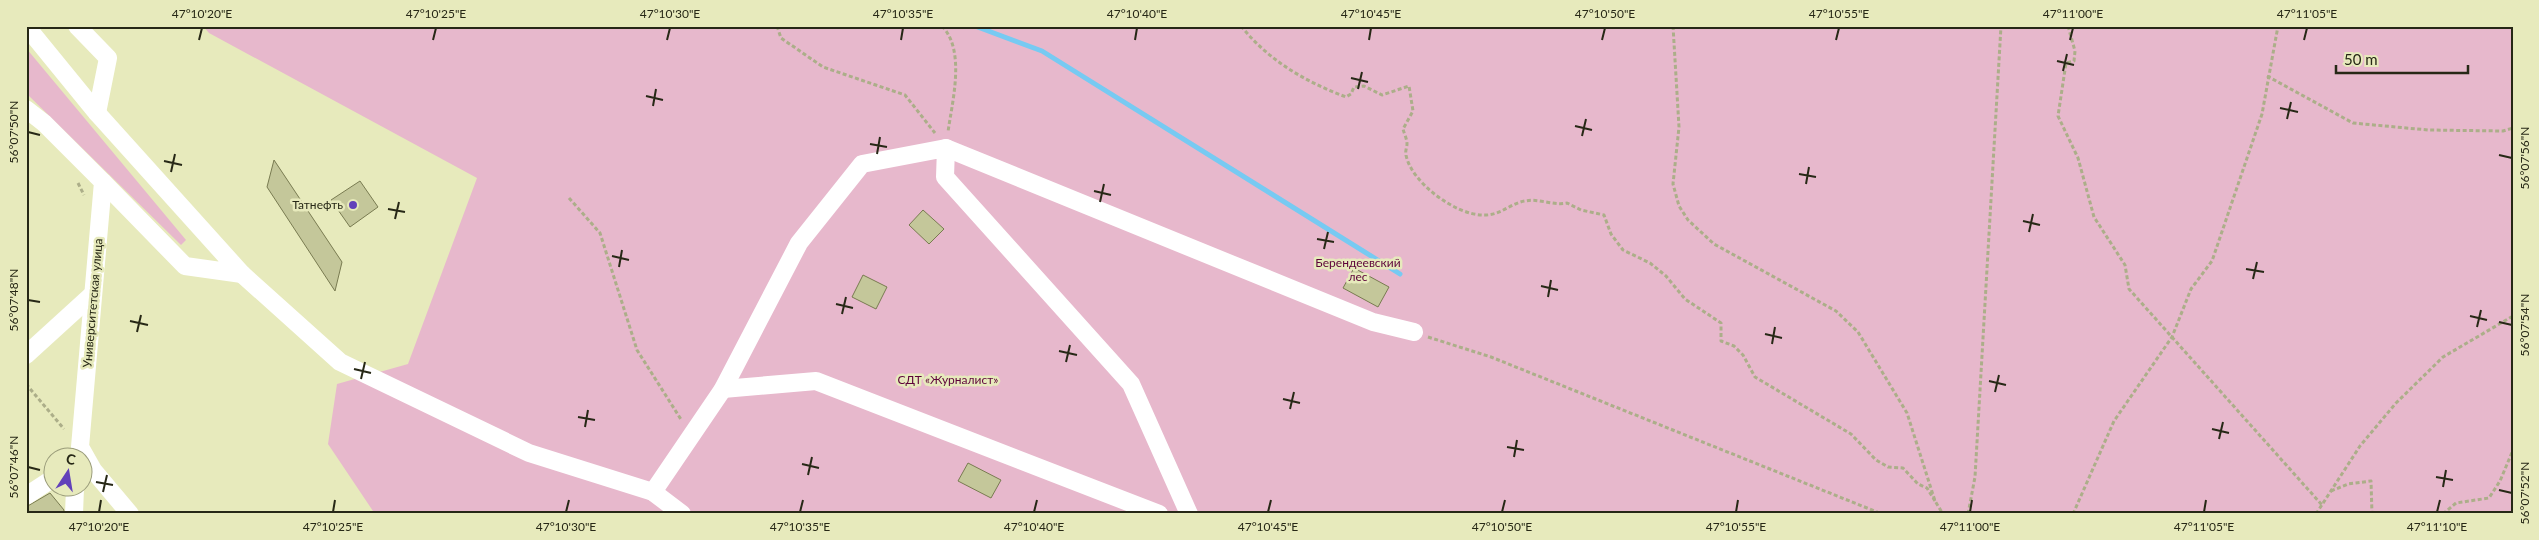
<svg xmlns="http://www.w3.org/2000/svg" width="2539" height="540" viewBox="0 0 2539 540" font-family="Lato,sans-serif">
<rect width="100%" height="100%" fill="#e7eabc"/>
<g fill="#e7b8cc">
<path d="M203 26H2513V514H375L328 444 337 384 408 364 477 178 209 33Z"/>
<path d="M26 48 186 240 181 245 26 93Z"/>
</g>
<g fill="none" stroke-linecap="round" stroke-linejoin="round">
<path stroke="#77caf2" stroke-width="5" d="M975 26 1042 51 1400 274"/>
</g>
<g fill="#c4c79a" stroke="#797b51">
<path d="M274 160 342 262 335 291 267 187Z"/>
<path d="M360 181 378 207 350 227 331 200Z"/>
<path d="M923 210 944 229 929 244 909 225Z"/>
<path d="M1354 268 1389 287 1378 307 1343 288Z"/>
<path d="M863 275 887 287 876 309 852 297Z"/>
<path d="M968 463 1001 480 991 498 958 481Z"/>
<path d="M50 493 64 510 63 514H26V507Z"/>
</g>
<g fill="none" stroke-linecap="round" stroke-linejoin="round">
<g stroke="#acae89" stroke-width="3" stroke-dasharray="4 2.5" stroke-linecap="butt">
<path d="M777 26 781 38 823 67 905 95 935 133"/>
<path d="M942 26C966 51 952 102 948 132"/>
<path d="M1241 26C1269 61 1306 82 1346 97L1351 94 1354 87 1364 86 1382 95 1409 86 1413 111 1403 129C1404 133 1407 139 1407 144 1407 147 1405 151 1406 155 1411 182 1455 215 1483 215 1500 216 1511 203 1525 201 1539 198 1553 206 1567 203L1581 210 1604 215 1611 234 1623 250 1650 263 1666 276 1685 299 1721 323V341L1734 346 1743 355 1755 377 1851 434 1876 460 1888 467 1903 468 1918 484 1927 488 1935 501"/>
<path d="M1673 26 1679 127 1673 184 1679 206 1688 220 1714 244 1836 311 1858 332 1907 413 1935 501 1943 514"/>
<path d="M2068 26 2075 51 2074 61 2066 63 2058 116 2078 158 2094 217 2125 265 2129 289 2322 505"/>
<path d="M2267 76 2353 123 2428 130 2503 131 2513 128"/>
<path d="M78 183 84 195"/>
<path d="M569 198 600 233 637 350 682 421"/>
<path d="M1428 337 1491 357 1882 514"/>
<path d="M26 384 64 429"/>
<path d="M2331 491 2348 484 2371 481 2372 514"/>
<path d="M1968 514 1975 477 2001 26"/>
<path d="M2073 514 2114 421 2172 337 2191 289 2212 261 2262 114 2278 26"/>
<path d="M2316 514 2360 446 2396 403 2443 357 2513 316"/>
<path d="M2443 514 2456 503 2489 498 2500 481 2513 450"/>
</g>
<g stroke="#fff" stroke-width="18">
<path d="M26 26 97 113 242 274 185 266 103 182"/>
<path d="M77 26 108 58 97 113"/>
<path d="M26 109 44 123 103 182 80 447 93 470 130 514"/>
<path d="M946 148 1373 322 1414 332"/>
<path d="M242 274 340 362 529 453 653 492 682 514"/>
<path d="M26 355 93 294"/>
<path d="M723 389 816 381 1159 514"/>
<path d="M653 492 723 389 799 243 862 164 946 148 945 177 1131 384 1189 514"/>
<path d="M26 496 52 479"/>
<path d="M74 514 75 488"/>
</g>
</g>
<path fill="none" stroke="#272816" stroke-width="2" d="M199 40 202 28M433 40 436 28M667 40 670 28M901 40 903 28M1135 40 1137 28M1369 40 1371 28M1602 40 1605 28M1836 40 1839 28M2070 40 2073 28M2304 40 2307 28M2057 61 2074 65M2063 71 2067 54M1351 78 1368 82M1358 89 1362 72M646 96 663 100M653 106 656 89M2280 108 2298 112M2287 119 2291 102M1575 126 1592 130M28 132 40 135M1582 136 1586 119M870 144 887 147M877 154 880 137M2499 155 2512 158M164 161 182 165M171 172 175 154M1799 174 1816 177M1806 184 1809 167M1094 191 1111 195M1100 202 1104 184M388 209 405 212M395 219 399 202M2023 221 2040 225M2029 232 2033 214M1317 239 1334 242M1324 249 1328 232M612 256 629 260M619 267 622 250M2246 269 2264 272M2253 279 2257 262M1541 286 1558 290M1548 297 1551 280M28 300 40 302M836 304 853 308M842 314 846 297M2470 316 2487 320M130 321 148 325M2499 322 2512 325M2477 327 2481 310M137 332 141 315M1765 334 1782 338M1772 344 1775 327M1059 351 1077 355M1066 362 1070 345M354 369 371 373M361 379 365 362M1989 381 2006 385M1995 392 1999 375M1283 399 1300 403M1290 409 1294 392M578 417 595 420M585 427 588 410M2212 429 2229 433M2219 439 2223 422M1507 447 1524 450M1514 457 1517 440M802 464 819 468M28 467 40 470M808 475 812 457M2436 477 2453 480M96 482 113 485M2443 487 2446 470M2499 490 2512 493M103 492 107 475M99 512 101 500M333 512 335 500M566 512 569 500M800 512 803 500M1034 512 1037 500M1268 512 1271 500M1502 512 1505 500M1736 512 1738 500M1970 512 1972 500M2204 512 2206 500M2437 512 2440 500"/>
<circle fill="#6241ba" stroke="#e7eabc" stroke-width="2" cx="353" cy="205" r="5"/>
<g text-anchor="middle" stroke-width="5" stroke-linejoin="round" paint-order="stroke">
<g font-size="12" fill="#272816" stroke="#e7eabc" text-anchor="end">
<text x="343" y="209">Татнефть</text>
</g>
<g font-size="12" fill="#5d033a" stroke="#e7eabc">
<text x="1358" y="267">Берендеевский<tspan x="1358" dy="14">лес</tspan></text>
<text x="948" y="384">СДТ «Журналист»</text>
</g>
<g font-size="12" fill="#272816" stroke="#e7eabc">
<text transform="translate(93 303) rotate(-85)" y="4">Университетская улица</text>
</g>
</g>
<rect width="2539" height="540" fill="none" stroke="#e7eabc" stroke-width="55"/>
<g transform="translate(68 472) rotate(12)"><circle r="24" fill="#e7eabc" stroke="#9a9c7a"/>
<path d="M0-4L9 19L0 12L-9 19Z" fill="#6241ba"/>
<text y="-8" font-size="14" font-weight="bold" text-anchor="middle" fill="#272816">С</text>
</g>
<path d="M2336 65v8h132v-8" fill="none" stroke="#272816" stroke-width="2.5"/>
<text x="2344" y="65" font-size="15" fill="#272816" stroke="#e7eabc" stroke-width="4" paint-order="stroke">50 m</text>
<rect x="28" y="28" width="2484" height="484" fill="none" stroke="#272816" stroke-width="2"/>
<g font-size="12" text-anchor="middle" fill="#272816">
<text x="202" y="18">47°10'20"E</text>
<text x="436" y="18">47°10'25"E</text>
<text x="670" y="18">47°10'30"E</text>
<text x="903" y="18">47°10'35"E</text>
<text x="1137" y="18">47°10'40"E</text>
<text x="1371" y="18">47°10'45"E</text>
<text x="1605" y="18">47°10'50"E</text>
<text x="1839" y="18">47°10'55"E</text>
<text x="2073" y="18">47°11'00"E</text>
<text x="2307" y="18">47°11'05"E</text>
<text transform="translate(14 132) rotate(-90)" y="4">56°07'50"N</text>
<text transform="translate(2525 158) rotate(-90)" y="4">56°07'56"N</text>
<text transform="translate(14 300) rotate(-90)" y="4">56°07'48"N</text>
<text transform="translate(2525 325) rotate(-90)" y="4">56°07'54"N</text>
<text transform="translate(14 467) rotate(-90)" y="4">56°07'46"N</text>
<text transform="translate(2525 493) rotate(-90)" y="4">56°07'52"N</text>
<text x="99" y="531">47°10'20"E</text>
<text x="333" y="531">47°10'25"E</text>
<text x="566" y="531">47°10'30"E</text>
<text x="800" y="531">47°10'35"E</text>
<text x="1034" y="531">47°10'40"E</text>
<text x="1268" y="531">47°10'45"E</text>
<text x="1502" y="531">47°10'50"E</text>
<text x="1736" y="531">47°10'55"E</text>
<text x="1970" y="531">47°11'00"E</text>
<text x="2204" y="531">47°11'05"E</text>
<text x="2437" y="531">47°11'10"E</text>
</g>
</svg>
